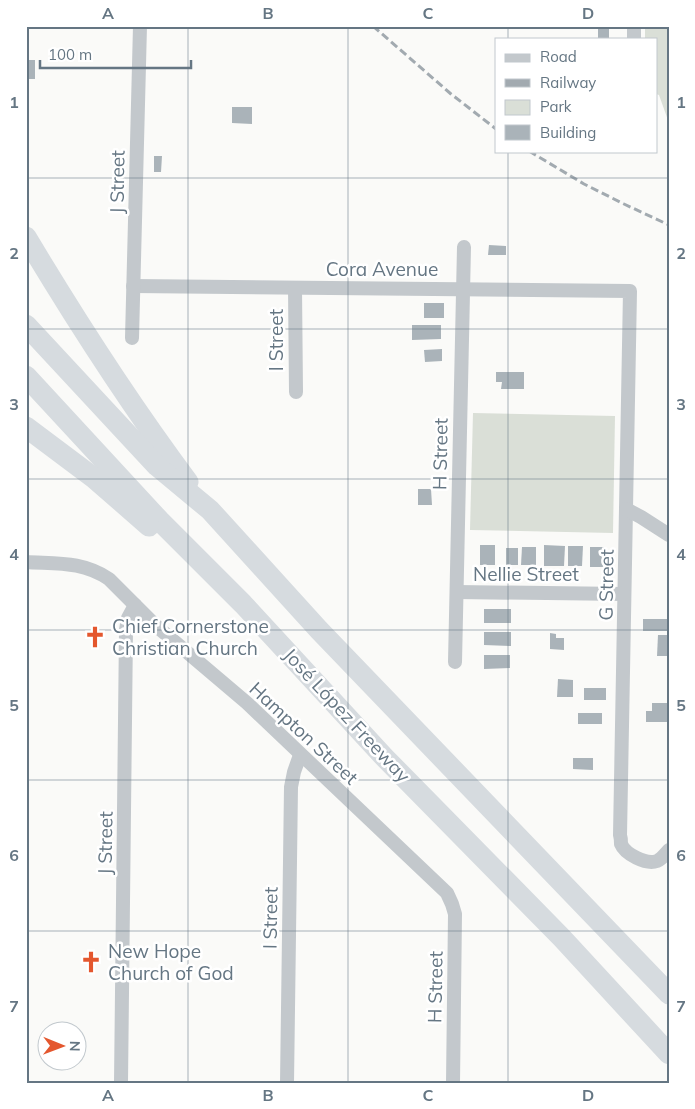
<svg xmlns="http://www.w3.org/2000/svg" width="695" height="1109" viewBox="0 0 695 1109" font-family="Mulish,sans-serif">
<rect width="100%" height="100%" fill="#fafaf8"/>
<g fill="#dadfd7">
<path d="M645 26H669V123L659 95 656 94V39H645Z"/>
<path d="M473 413 615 416 613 533 470 530Z"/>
</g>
<g fill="#aab3b9">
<rect x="598" y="26" width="11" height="13"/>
<rect x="26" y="60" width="9" height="19"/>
<path d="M232 107H252V124L232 123Z"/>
<path d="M154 156H162L161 172H154Z"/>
<path d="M489 245 506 246V255H488Z"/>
<rect x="424" y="303" width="20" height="15"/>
<path d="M412 325H441V339L412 340Z"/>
<path d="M442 349V361L425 362 424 350Z"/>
<path d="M496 372H524V389H501L502 382H496Z"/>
<path d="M418 489H431L432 505H418Z"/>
<rect x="480" y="545" width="15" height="20"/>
<path d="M544 545 565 546 564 566H544Z"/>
<path d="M568 546H583L582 566H568Z"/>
<path d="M522 547H536V565H521Z"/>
<path d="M590 547H605L606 567H590Z"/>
<rect x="506" y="548" width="12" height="17"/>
<rect x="484" y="609" width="27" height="14"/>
<rect x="643" y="619" width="26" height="12"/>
<path d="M484 632H511V646L484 645Z"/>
<path d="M550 633 556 634V638H564V650L550 649Z"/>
<path d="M658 635H669V656H657Z"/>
<path d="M484 655H510V668L484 669Z"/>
<path d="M558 679 573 680V697H557Z"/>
<rect x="584" y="688" width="22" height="12"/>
<path d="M652 703H669V718H667L668 722H646V711H652Z"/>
<rect x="578" y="713" width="24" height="11"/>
<path d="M573 758H593V770L573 769Z"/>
</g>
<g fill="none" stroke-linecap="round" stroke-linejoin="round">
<g stroke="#c3c8cc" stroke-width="14">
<path d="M634 39V26"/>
<path d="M133 286 630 291 620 835C621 838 621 841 621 844 625 854 646 865 657 861 662 859 665 854 669 850"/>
<path d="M295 288 296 392"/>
<path d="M132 338 140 26"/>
<path d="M626 509 641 517 669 535"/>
<path d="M26 562C57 564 82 561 109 579L155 625 247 703 447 893 452 904 455 914 453 1083"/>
<path d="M457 592 624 594"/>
<path d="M455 662 464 247"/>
<path d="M121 1083 126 630 128 618 135 605"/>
<path d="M287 1083 291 787 294 772 300 755"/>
</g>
<g stroke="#d6dbdf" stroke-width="21">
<path d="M26 237C77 322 129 403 188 482"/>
<path d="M26 325 157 466 210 510 319 630 669 994"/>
<path d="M26 376 160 521 243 604 385 758 562 938 669 1054"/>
<path d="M26 427 94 478 149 526"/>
</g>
<g stroke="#a2aab0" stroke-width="3" stroke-dasharray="8 4" stroke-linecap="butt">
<path d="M373 26 451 94 496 129"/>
<path d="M529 151 584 184 624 204 669 225"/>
</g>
</g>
<path fill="none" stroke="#657683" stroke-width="1" stroke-opacity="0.55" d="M188 26V1083M348 26V1083M508 26V39M508 151V1083M26 178H669M26 329H669M26 479H669M26 630H669M26 780H669M26 931H669"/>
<defs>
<g id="church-bare" transform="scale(1.725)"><path d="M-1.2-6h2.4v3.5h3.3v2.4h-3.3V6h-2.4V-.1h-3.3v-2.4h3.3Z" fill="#e4572e" stroke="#fff" stroke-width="2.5" paint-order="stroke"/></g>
</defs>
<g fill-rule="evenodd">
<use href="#church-bare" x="95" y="637"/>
<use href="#church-bare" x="91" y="962"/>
</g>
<g text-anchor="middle" stroke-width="5" stroke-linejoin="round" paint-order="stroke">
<g font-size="19" fill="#657683" stroke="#fff">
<text transform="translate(117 182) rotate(-89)" y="7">J Street</text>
<text x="382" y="276">Cora Avenue</text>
<text transform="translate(276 340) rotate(-90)" y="7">I Street</text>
<text transform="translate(440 454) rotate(-89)" y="7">H Street</text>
<text x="526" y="581">Nellie Street</text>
<text transform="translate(606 585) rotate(-89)" y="7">G Street</text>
<text transform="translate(347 715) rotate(47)" y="7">José López Freeway</text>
<text transform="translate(304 733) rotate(43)" y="7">Hampton Street</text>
<text transform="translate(105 843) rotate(-89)" y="7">J Street</text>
<text transform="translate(270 918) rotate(-89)" y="7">I Street</text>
<text transform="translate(435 987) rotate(-89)" y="7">H Street</text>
</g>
<g font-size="19" fill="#657683" stroke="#fff" text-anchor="start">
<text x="112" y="633">Chief Cornerstone<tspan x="112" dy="22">Christian Church</tspan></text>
<text x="108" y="958">New Hope<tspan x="108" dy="22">Church of God</tspan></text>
</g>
</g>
<rect width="695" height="1109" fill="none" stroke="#ffffff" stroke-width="55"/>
<rect x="495" y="38" width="162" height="115" fill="#ffffff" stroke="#c1c8cd"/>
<rect x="505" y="54" width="25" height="8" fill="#c3c8cc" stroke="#c1c8cd"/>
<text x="540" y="62" font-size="15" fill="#657683">Road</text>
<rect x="505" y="79" width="25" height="8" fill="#a2aab0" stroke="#c1c8cd"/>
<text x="540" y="88" font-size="15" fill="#657683">Railway</text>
<rect x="505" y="100" width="25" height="15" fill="#dadfd7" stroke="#c1c8cd"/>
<text x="540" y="112" font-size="15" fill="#657683">Park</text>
<rect x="505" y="125" width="25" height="15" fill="#aab3b9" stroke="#c1c8cd"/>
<text x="540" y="138" font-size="15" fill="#657683">Building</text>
<g transform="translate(62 1046) rotate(91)"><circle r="24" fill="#ffffff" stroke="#c1c8cd"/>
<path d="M0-4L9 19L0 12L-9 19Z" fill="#e4572e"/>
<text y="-8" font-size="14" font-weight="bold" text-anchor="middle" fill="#657683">N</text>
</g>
<path d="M40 60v8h151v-8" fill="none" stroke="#657683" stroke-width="2.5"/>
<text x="48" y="60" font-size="15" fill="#657683" stroke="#ffffff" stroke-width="4" paint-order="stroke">100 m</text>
<rect x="28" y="28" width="640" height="1054" fill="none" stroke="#657683" stroke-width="2"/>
<g font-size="16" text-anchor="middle" font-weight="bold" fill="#657683">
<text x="108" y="19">A</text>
<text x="268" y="19">B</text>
<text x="428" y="19">C</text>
<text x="588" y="19">D</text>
<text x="14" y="108">1</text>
<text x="681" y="108">1</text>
<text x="14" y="259">2</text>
<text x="681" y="259">2</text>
<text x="14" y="410">3</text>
<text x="681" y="410">3</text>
<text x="14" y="560">4</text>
<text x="681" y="560">4</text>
<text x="14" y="711">5</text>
<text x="681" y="711">5</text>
<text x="14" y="861">6</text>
<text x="681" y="861">6</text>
<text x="14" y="1012">7</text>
<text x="681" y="1012">7</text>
<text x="108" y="1101">A</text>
<text x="268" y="1101">B</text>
<text x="428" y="1101">C</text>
<text x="588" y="1101">D</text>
</g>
</svg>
